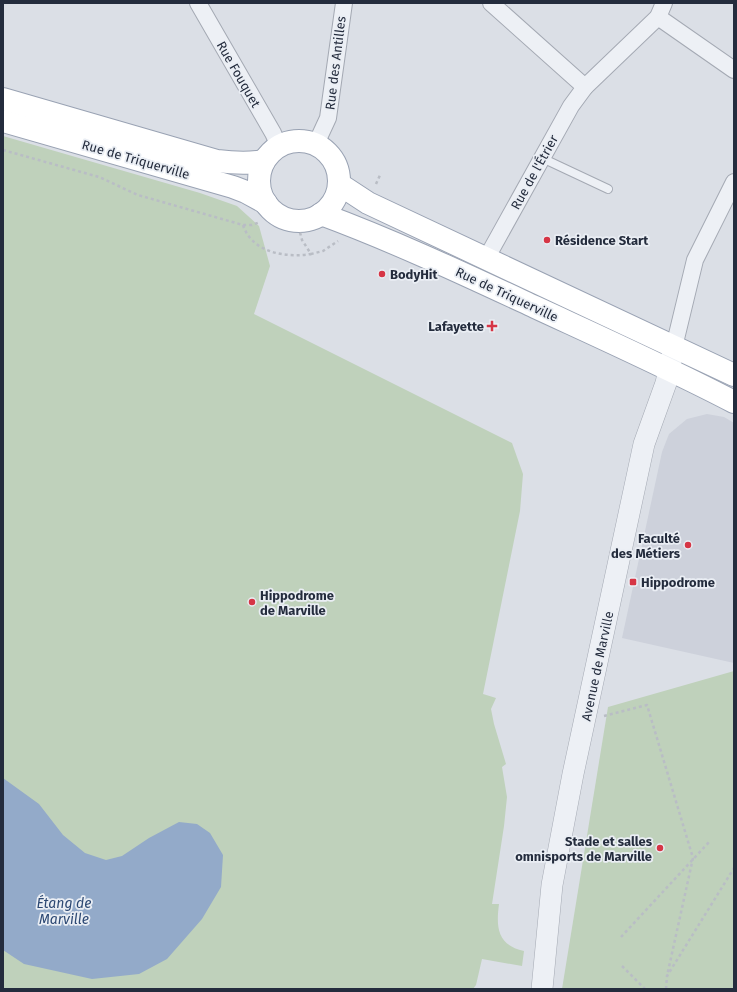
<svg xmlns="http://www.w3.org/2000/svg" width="737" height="992" viewBox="0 0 737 992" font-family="'Fira Sans',sans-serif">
<rect width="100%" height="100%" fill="#dbdfe6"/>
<path fill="#cdd1db" d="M707 414 724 417 734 423V663L622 638 662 452 669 434 687 419Z"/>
<g fill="#bfd1bb">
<path d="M3 136 200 193 237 206 259 226 270 266 254 314 512 443 523 474 520 511 483 694 496 698 491 709 494 724 506 764 502 767 507 797 504 826 492 904H499C496 927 497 945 524 951L522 966 482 959 476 985 473 989H3Z"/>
<path d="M734 671V989H562L608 707Z"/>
</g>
<path fill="#93aac9" d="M3 778 39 804 63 835 85 853 106 860 122 856 149 838 179 822 197 824 210 833 223 855 221 887 202 919 167 959 139 974 92 979 24 964 3 950Z"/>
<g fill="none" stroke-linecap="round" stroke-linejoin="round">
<g stroke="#a4a9b3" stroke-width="10">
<path id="service" d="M542 158 608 189"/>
</g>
<g stroke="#a4a9b3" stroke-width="18">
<g id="minor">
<path d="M198 3 273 133 279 146"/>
<path d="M491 3 585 87"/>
<path d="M658 17 734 70"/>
<path d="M316 144 328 118 344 3"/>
<path d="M486 259 571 106 585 87 658 17 664 3"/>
<path d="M674 347 695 260 734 182"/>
</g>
</g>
<g stroke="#a4a9b3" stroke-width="22">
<path id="tertiary" d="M542 989 552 885 573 774 644 444 666 383 674 347"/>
</g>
<g stroke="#99a2b3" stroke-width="24">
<g id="primary">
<path d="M3 99 217 161C234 163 248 164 264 161"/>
<path d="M3 121 233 187 246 192 266 203"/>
<circle cx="299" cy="181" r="40"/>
<path d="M339 184 368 203 734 375"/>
<path d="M321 214C394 241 464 274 535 307 602 338 669 368 734 402"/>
</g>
</g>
<g stroke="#b9bdc5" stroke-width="2.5" stroke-dasharray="3 3" stroke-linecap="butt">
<path d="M3 150 99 177 138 195 243 225H252L260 222"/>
<path d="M376 184 381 173"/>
<path d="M297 221 302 240 311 254 323 251 338 241"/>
<path d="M243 225C252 253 286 258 311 254"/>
<path d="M604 716 647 705 693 858 667 976"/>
<path d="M621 937 710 841"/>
<path d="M622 966 645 989"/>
<path d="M666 989 667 976 734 868"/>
</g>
<use href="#service" stroke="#edf0f5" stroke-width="8"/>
<use href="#minor" stroke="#edf0f5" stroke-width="16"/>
<use href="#tertiary" stroke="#edf0f5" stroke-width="21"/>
<use href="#primary" stroke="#fff" stroke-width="22"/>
</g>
<g fill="#d63545" stroke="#eaeef4" stroke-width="1.5">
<circle cx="547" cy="240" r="4"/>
<circle cx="382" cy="274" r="4"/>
<path d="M490 320h4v4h4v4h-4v4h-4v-4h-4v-4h4z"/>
<circle cx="688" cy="545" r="4"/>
<rect x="629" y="578" width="8" height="8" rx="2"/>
<circle cx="252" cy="602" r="4"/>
<circle cx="660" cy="848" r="4"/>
</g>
<g text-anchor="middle" stroke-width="3.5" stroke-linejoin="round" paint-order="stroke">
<g font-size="13" fill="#242c3d" stroke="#eaeef4">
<text transform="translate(335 63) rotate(-83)" y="5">Rue des Antilles</text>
<text transform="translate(239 74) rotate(60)" y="5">Rue Fouquet</text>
<text transform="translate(136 159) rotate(16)" y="5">Rue de Triquerville</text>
<text transform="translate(534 172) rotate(-61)" y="5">Rue de l'Étrier</text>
<text transform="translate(507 294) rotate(25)" y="5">Rue de Triquerville</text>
<text transform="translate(597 666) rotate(-78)" y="5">Avenue de Marville</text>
</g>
<g font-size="13" font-weight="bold" fill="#242c3d" stroke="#eaeef4" text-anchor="start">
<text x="555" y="245">Résidence Start</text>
<text x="390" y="279">BodyHit</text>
<text x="484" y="331" text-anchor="end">Lafayette</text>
<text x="680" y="543" text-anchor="end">Faculté<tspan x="680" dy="15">des Métiers</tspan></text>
<text x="641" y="587">Hippodrome</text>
<text x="260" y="600">Hippodrome<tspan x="260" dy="15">de Marville</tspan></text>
<text x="652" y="846" text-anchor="end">Stade et salles<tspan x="652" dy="15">omnisports de Marville</tspan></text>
</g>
<g font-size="14" font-style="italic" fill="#2c4873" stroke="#eaeef4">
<text x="64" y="908">Étang de<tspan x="64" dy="16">Marville</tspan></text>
</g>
</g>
<rect width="737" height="992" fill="none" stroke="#242c3d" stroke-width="8"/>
</svg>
